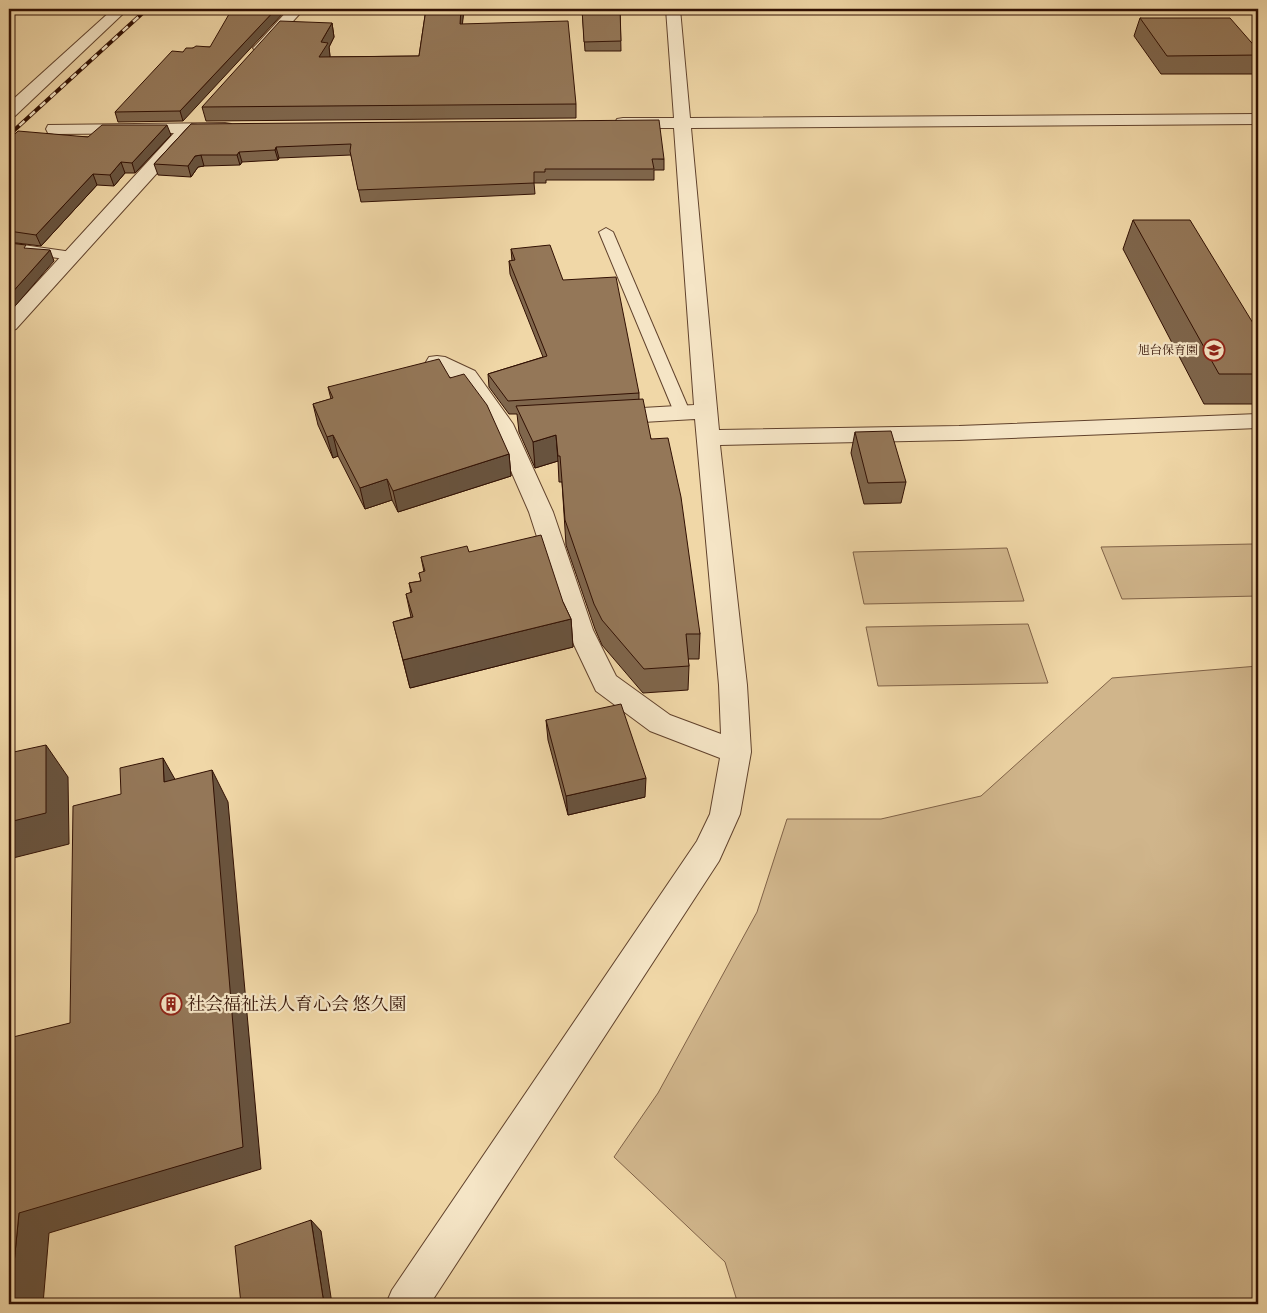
<svg xmlns="http://www.w3.org/2000/svg" width="1267" height="1313" viewBox="0 0 1267 1313" font-family="Vollkorn,'Noto Serif JP',serif">
<rect width="100%" height="100%" fill="#f0d7a7"/>
<filter id="stains"><feTurbulence type="fractalNoise" baseFrequency=".004" numOctaves="4"/><feColorMatrix values="0 0 0 0 .2 0 0 0 0 .09 0 0 0 0 .02 0 0 0 .5 -.17"/></filter>
<radialGradient id="worn" r=".72"><stop offset=".6" stop-color="#630" stop-opacity="0"/><stop offset="1" stop-color="#630" stop-opacity=".3"/></radialGradient>
<g fill="#d0b58b" stroke="#806247">
<path d="M1253 544 1258 554V596L1122 599 1101 547Z"/>
<path d="M1007 548 1024 601 864 604 853 552Z"/>
<path d="M1028 624 1048 683 878 686 866 627Z"/>
<path d="M1258 666V1304H738L725 1262 614 1157 658 1093 757 912 787 819H881L981 796 1112 678Z"/>
</g>
<g fill="none" stroke-linecap="round" stroke-linejoin="round">
<g stroke="#61422c" stroke-width="2">
<g id="service">
<path d="M606 228 613 232 690 412 688 416 682 417 676 416 674 412 599 232Z"/>
<path d="M9 243 72 252 77 253 79 256 77 259 72 260 9 251Z"/>
</g>
</g>
<g stroke="#61422c" stroke-width="2">
<g id="minor">
<path d="M113 9H128L15 116 9 117V103Z"/>
<path d="M289 9H304L266 51H256L253 48 256 45Z"/>
<path d="M666 9H680L690 118 1258 114V124L691 128 719 430 959 426 1258 414V428L959 440 720 445 747 685 751 752 740 814 719 861 430 1304H386L392 1290 697 841 710 814 720 758 650 731 596 691 567 630 529 512 491 425 459 381 429 367 426 362 429 357 437 356 445 357 475 371 513 424 553 512 593 630 616 676 670 715 721 734 719 685 695 419 608 424 600 422 597 417 600 412 608 410 694 405 674 128H623L617 127 615 123 617 119 623 118H674Z"/>
<path d="M225 123 231 124 233 128 231 132 186 133 189 137 186 141 16 329 9 331V313L174 133 54 134 48 133 46 129 48 125Z"/>
</g>
</g>
<use href="#service" fill="#f5e5c6" fill-rule="evenodd"/>
<use href="#minor" fill="#f5e5c6" fill-rule="evenodd"/>
<g stroke="#311003" stroke-width="4">
<path id="rail" d="M9 135 147 9"/>
</g>
<use href="#rail" stroke="#f5e5c6" stroke-width="2.5" stroke-dasharray="7" stroke-linecap="butt"/>
</g>
<g fill="#7f664c" stroke="#311003">
<path d="M426 9H464L462 24 576 104V118L206 121 202 107 332 23 334 37 329 47 330 57 419 56Z"/>
<path d="M582 9H620L621 51H585Z"/>
<path d="M1140 18 1258 50V66L1255 74H1161L1134 36Z"/>
<path d="M210 47 183 121 118 122 115 112 183 52 193 48Z"/>
<path d="M191 124 664 159V170H654V180H546V183H534L535 194 361 202 351 155 279 158 278 160 242 162 240 165 204 166 198 167 191 177 158 175 154 164Z"/>
<path d="M9 135 88 137 171 135 135 173H125L114 186 97 185 41 246 9 242Z"/>
<path d="M1133 220 1256 328H1258V404H1204L1123 249Z"/>
<path d="M511 249 563 280 639 393V399L651 439 700 634 699 659H688L689 666 688 690 643 693 602 645 595 629 566 545 562 482H559L558 461 535 468 519 432 517 414H509L489 387 488 374 543 357 510 274 509 261H512Z"/>
<path d="M450 378 509 454 511 476 398 512 392 500 365 509 338 456 333 458 318 425 313 404 331 399 328 387Z"/>
<path d="M855 432 906 482 901 503 864 504 851 453Z"/>
<path d="M469 552 563 602 571 619 573 647 410 688 393 622 411 617 406 594 411 593 409 583 421 581 419 573 424 572 421 557Z"/>
<path d="M546 720 645 797 568 815 548 740Z"/>
</g>
<g fill="#68533e" stroke="#311003">
<path d="M276 9H287L183 121 180 111Z"/>
<path d="M461 9H464L461 38 460 24Z"/>
<path d="M332 23 334 37 329 47 330 56 322 71 319 57 321 42Z"/>
<path d="M167 125 171 135 135 173 132 163Z"/>
<path d="M276 147 279 158 278 160 275 150Z"/>
<path d="M239 152 242 162 240 165 237 155Z"/>
<path d="M201 155 204 166 198 167 191 177 188 166 195 156Z"/>
<path d="M121 162 125 173 114 186 110 175Z"/>
<path d="M93 174 97 185 41 246 36 235Z"/>
<path d="M50 250 54 261 9 313V296Z"/>
<path d="M333 435 338 456 333 458 327 437Z"/>
<path d="M556 435 558 461 535 468 533 442Z"/>
<path d="M509 454 511 476 398 512 393 491Z"/>
<path d="M387 479 392 500 365 509 360 488Z"/>
<path d="M571 619 573 647 410 688 403 660Z"/>
<path d="M46 745 68 777 69 844 9 859V822Z"/>
<path d="M163 758 181 790 164 782Z"/>
<path d="M212 770 228 802 261 1169 49 1233 43 1304H10L19 1213Z"/>
<path d="M646 778 645 797 568 815 566 796Z"/>
<path d="M311 1220 321 1231 332 1304H324Z"/>
</g>
<g fill="#947758" stroke="#311003">
<path d="M232 9H276L180 111 115 112 172 51 183 52 186 48H193L196 46 210 47Z"/>
<path d="M426 9H461L460 24 568 21 576 104 202 107 280 21 332 23 321 42 328 43 319 57 419 56Z"/>
<path d="M582 9H620L621 41 584 42Z"/>
<path d="M1140 18H1230L1258 50V55L1167 56Z"/>
<path d="M659 120 664 159H652L654 169H545V172H534V183L358 190 350 151 351 144 276 147 275 150 239 152 237 155H201L195 156 188 166 154 164 191 124Z"/>
<path d="M102 125H167L132 163 121 162 110 175 93 174 36 235 9 231V135L13 136 18 131 88 137Z"/>
<path d="M1133 220H1190L1256 328H1258V374H1219Z"/>
<path d="M9 243 26 245 24 248 50 250 9 296Z"/>
<path d="M550 245 563 280 616 277 639 393 508 401 488 374 547 356 509 261 515 260 511 249Z"/>
<path d="M439 359 450 378 464 374 487 405 509 454 393 491 387 479 360 488 333 435 327 437 313 404 333 398 328 387Z"/>
<path d="M643 399 651 439 668 438 681 497 700 634H686L689 666 644 669 602 620 594 604 565 520 560 456H558L556 435 533 442 516 406Z"/>
<path d="M891 431 906 482 868 483 855 432Z"/>
<path d="M541 535 563 602 571 619 403 660 393 622 413 617 406 594 412 592 409 583 421 581 419 573 425 571 421 557 467 546 469 552Z"/>
<path d="M621 704 646 778 566 796 546 720Z"/>
<path d="M46 745V813L9 822V753Z"/>
<path d="M163 758 164 782 212 770 243 1147 19 1213 10 1304H9V1038L70 1023 73 806 121 794 120 768Z"/>
<path d="M311 1220 324 1304H241L235 1246Z"/>
</g>
<defs>
<g id="school-ring" transform="scale(1.125)"><circle r="9.5" fill="#f5e5c6" stroke="#8f2418" stroke-width="1.5"/><path d="M0-5L7-2L0 1L-7-2ZM-4 1L0 2.5L4 1V4Q0 6-4 4Z" fill="#8f2418"/></g>
<g id="building-ring" transform="scale(1.125)"><circle r="9.5" fill="#f5e5c6" stroke="#8f2418" stroke-width="1.5"/><path d="M-4-6H4V6H1V3H-1V6H-4ZM-2.5-4.3h1.7v1.8h-1.7ZM.8-4.3h1.7v1.8H.8ZM-2.5-1h1.7V.8h-1.7ZM.8-1h1.7V.8H.8Z" fill="#8f2418"/></g>
</defs>
<g fill-rule="evenodd">
<use href="#school-ring" x="1214" y="350"/>
<use href="#building-ring" x="171" y="1004"/>
</g>
<g text-anchor="middle" stroke-width="4.5" stroke-linejoin="round" paint-order="stroke">
<g font-size="12" fill="#311003" stroke="#f5e5c6" text-anchor="end">
<text x="1198" y="354">旭台保育園</text>
</g>
<g font-size="18" fill="#311003" stroke="#f5e5c6" text-anchor="start">
<text x="187" y="1010">社会福祉法人育心会 悠久園</text>
</g>
</g>
<rect width="1267" height="1313" fill="none" stroke="#f0d7a7" stroke-width="30"/>
<rect x="10" y="10" width="1247" height="1293" fill="none" stroke="#311003" stroke-width="2.5"/>
<rect x="15" y="15" width="1237" height="1283" fill="none" stroke="#311003"/>
<rect width="100%" height="100%" filter="url(#stains)"/>
<rect width="100%" height="100%" fill="url(#worn)"/>
</svg>
